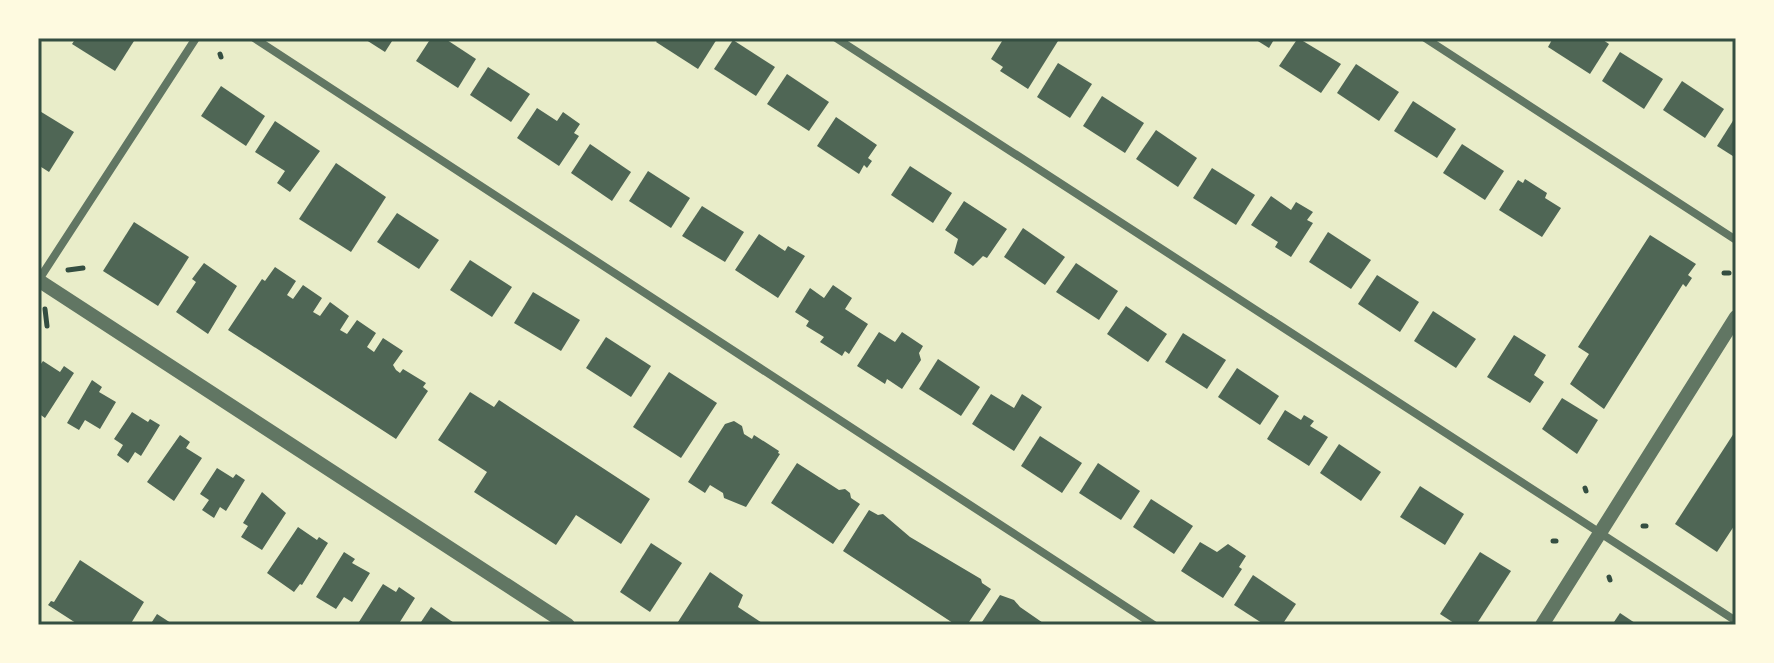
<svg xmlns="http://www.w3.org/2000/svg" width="1774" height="663" viewBox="0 0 1774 663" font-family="'Titillium Web',sans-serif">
<rect width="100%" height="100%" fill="#e9edc9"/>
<g fill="#4f6655">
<path d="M76 38H129L134 41 115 71 72 44Z"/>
<path d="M363 38H394L385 52Z"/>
<path d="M431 38H444L476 59 458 88 416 61Z"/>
<path d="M659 38H715L717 39 698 69 656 42Z"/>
<path d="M1004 38H1053L1058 41 1028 89 1000 71 1003 67 991 59Z"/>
<path d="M1253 38H1275L1269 48Z"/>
<path d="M1298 38 1341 64 1321 93 1279 66Z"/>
<path d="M1553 38H1600L1609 44 1590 74 1548 47Z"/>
<path d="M733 40 775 67 756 96 714 69Z"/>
<path d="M1620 52 1663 79 1644 109 1602 81Z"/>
<path d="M1058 63 1092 84 1070 118 1037 97Z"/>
<path d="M1356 64 1399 92 1379 121 1337 93Z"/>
<path d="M488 67 530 94 511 122 470 95Z"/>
<path d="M787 74 829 102 809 131 767 104Z"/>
<path d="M1682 81 1724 109 1705 138 1663 110Z"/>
<path d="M221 86 265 116 246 146 201 116Z"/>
<path d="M1102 96 1144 123 1125 153 1083 126Z"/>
<path d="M1413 101 1456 129 1437 158 1394 131Z"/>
<path d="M537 108 557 121 563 112 580 124 574 133 579 136 559 166 517 138Z"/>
<path d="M38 110 74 132 49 172 38 165Z"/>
<path d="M1736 116V158L1717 146Z"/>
<path d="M836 117 877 145 868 158 872 161 867 168 864 165 859 174 817 146Z"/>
<path d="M275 121 320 151 290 192 277 183 285 171 255 152Z"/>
<path d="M1156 130 1197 158 1178 187 1136 159Z"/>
<path d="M590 144 631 172 612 201 571 173Z"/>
<path d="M1462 144 1504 171 1485 200 1443 173Z"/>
<path d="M336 163 386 197 351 252 299 219Z"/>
<path d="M910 166 952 193 933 223 891 195Z"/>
<path d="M1212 168 1255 195 1236 225 1193 198Z"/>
<path d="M648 171 690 198 671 228 629 201Z"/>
<path d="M1525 179 1547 193 1545 198 1561 208 1542 237 1499 210 1518 180 1523 183Z"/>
<path d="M1271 196 1291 210 1296 202 1313 212 1307 220 1313 223 1291 257 1275 247 1278 242 1251 225Z"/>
<path d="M964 201 1007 229 987 258 983 256 973 266 954 253 958 239 945 230Z"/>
<path d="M702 206 744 232 725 262 682 236Z"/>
<path d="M397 213 439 240 419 269 377 242Z"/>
<path d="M134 222 189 257 158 306 103 271Z"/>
<path d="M1023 228 1065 257 1045 285 1004 257Z"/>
<path d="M1328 232 1371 260 1351 289 1309 262Z"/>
<path d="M759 234 785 251 788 246 805 256 778 298 735 270Z"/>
<path d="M1650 235 1696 264 1688 275 1692 278 1686 287 1683 284 1604 409 1570 384 1589 354 1578 347Z"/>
<path d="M470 260 512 287 492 317 450 290Z"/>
<path d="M204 263 237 286 208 334 176 312 196 282 192 279Z"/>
<path d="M1076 263 1118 291 1099 320 1056 292Z"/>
<path d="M275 267 296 281 287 295 293 299 303 285 322 298 313 312 320 316 330 302 349 316 340 330 347 334 357 320 376 333 367 347 374 352 383 338 403 351 393 365 396 370 400 373 403 369 426 383 423 387 428 391 396 439 228 330 262 279 265 281Z"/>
<path d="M1377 275 1419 302 1400 332 1358 304Z"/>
<path d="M833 285 852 298 845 309 868 324 849 354 845 351 842 356 820 342 824 337 806 326 809 321 795 312 810 288 824 298Z"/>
<path d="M533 292 580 320 561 351 514 323Z"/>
<path d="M1126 306 1167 334 1148 362 1107 334Z"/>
<path d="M1433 311 1476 339 1456 368 1414 341Z"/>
<path d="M879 332 895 342 902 332 923 346 919 353 921 360 902 389 887 379 885 384 857 366Z"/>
<path d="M1183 333 1226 360 1207 389 1165 362Z"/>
<path d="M1514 335 1546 355 1534 375 1544 382 1530 403 1487 377Z"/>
<path d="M606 337 651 366 631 397 586 368Z"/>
<path d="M938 359 980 387 961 416 919 389Z"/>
<path d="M43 361 60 372 64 366 74 373 45 418 38 413V368Z"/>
<path d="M1237 368 1279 396 1260 425 1218 397Z"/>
<path d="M669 372 717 403 681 458 633 427Z"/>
<path d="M92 380 102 387 99 392 116 402 100 429 85 420 79 430 67 423Z"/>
<path d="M470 392 494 407 499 400 650 499 621 544 576 515 556 545 474 492 487 472 438 440Z"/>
<path d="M991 394 1014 408 1022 394 1042 407 1014 451 972 424Z"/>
<path d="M1562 398 1598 420 1577 454 1542 429Z"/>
<path d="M1285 410 1301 420 1304 415 1314 421 1310 426 1328 437 1309 466 1267 439Z"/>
<path d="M132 412 148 422 150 419 160 425 141 456 135 452 128 463 117 455 123 445 114 439Z"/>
<path d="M734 421 742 426 744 434 752 439 754 435 779 451 778 453 780 454 746 507 724 498 723 493 710 485 705 493 688 482 725 424Z"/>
<path d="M1736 430V523L1717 552 1675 524Z"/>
<path d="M180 435 190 442 186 448 202 458 174 501 147 482Z"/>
<path d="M1040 436 1082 463 1062 493 1021 466Z"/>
<path d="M1339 444 1381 472 1361 501 1320 473Z"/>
<path d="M797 463 839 490 845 489 850 493 851 498 860 504 833 544 771 503Z"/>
<path d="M1098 463 1140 491 1121 520 1079 493Z"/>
<path d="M217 468 233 478 236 474 245 480 226 511 220 507 214 518 202 510 209 500 200 494Z"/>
<path d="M1420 486 1464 514 1445 545 1400 517Z"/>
<path d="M262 492 286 513 262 550 241 537 248 526 243 523Z"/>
<path d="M1151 499 1193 526 1174 554 1133 527Z"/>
<path d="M869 510 878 515 883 514 910 537 981 579 982 583 991 589 967 625H956L843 551Z"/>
<path d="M298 527 317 540 319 537 328 543 302 585 300 584 294 592 267 573Z"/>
<path d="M1200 542 1217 552 1228 544 1246 556 1239 567 1242 569 1223 598 1181 571Z"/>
<path d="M651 543 682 563 650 612 620 592Z"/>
<path d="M344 552 355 559 352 563 370 573 352 602 344 597 336 609 316 597Z"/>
<path d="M1480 552 1511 571 1476 625H1457L1440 614Z"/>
<path d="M80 560 144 602 130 625H79L48 605 51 601 54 602Z"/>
<path d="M710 572 743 595 738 607 765 625H676Z"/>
<path d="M1253 575 1296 604 1282 625H1265L1234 605Z"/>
<path d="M383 584 396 592 399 587 415 598 398 625H357Z"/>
<path d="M1000 595 1014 600 1020 607 1046 625H980Z"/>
<path d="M431 607 457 625H419Z"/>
<path d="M1620 613 1638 625H1612Z"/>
<path d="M157 614 174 625H150Z"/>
</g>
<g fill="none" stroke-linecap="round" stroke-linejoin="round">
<g stroke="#344e41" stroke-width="5">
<path d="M220 54 221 57"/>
<path d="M68 270 83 268"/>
<path d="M1724 273H1729"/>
<path d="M45 309 47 326"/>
<path d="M1585 488 1586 491"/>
<path d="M1643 526H1646"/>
<path d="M1553 541H1556"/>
<path d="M1609 577 1610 580"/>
</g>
<g stroke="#617663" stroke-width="8">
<path d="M254 38 1154 625"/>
<path d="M836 38 1736 621"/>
<path d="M1425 38 1736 240"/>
<path d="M38 281 196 38"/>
</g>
<g stroke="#617663" stroke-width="14">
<path d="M38 280 568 625"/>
<path d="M1542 625 1736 317"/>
</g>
</g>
<rect width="1774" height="663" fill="none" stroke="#fefae0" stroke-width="80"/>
<rect x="40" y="40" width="1694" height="583" fill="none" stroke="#344e41" stroke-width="3"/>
</svg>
